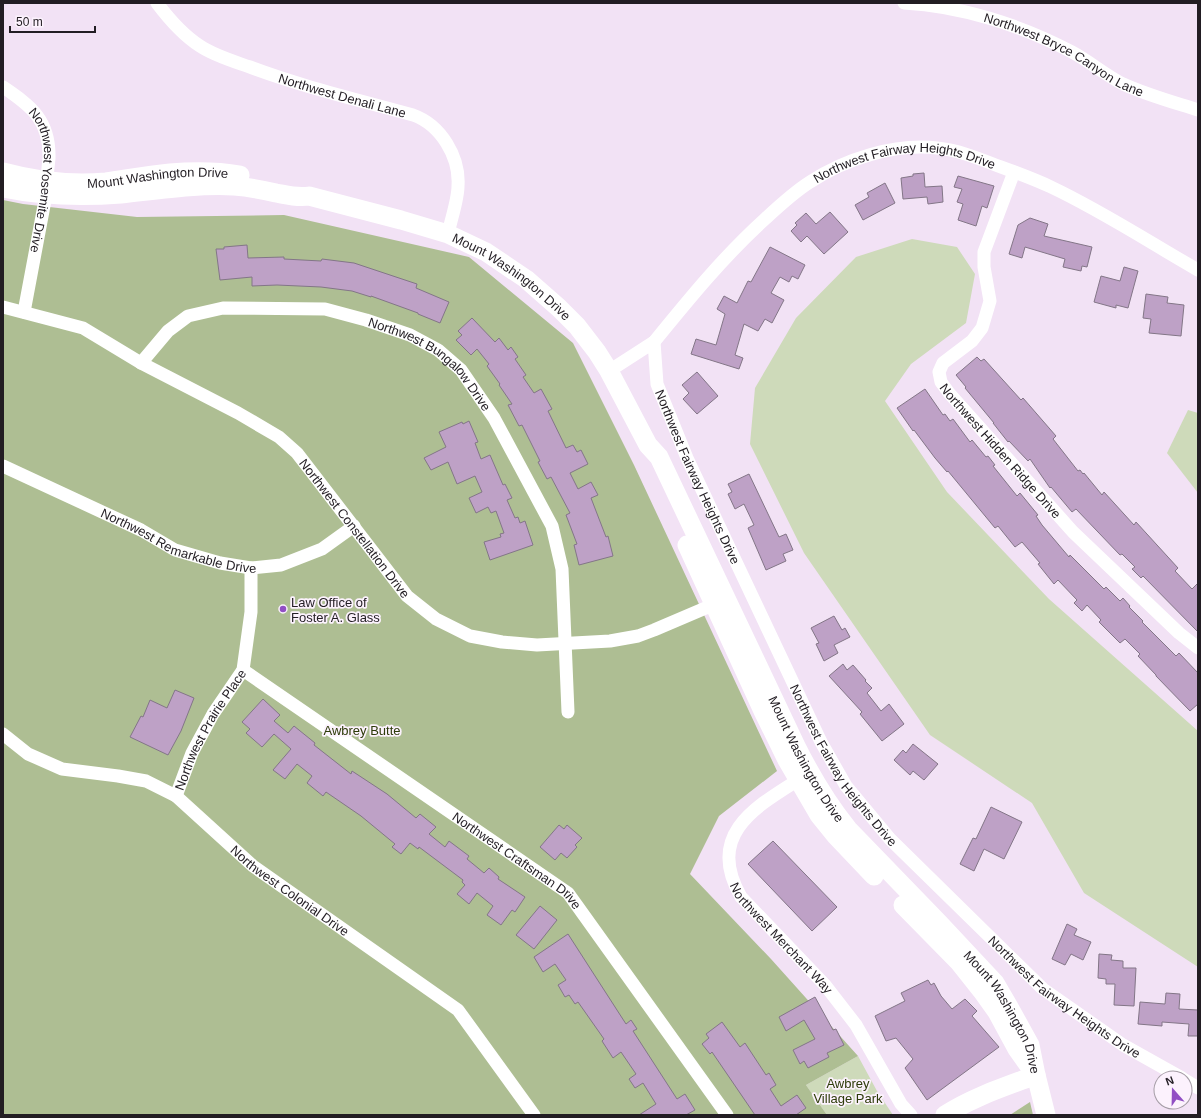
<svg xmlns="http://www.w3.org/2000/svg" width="1201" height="1118" viewBox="0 0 1201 1118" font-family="Arial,sans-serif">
<rect width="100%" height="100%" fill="#f2e2f5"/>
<g fill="#cedaba">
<path d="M912 239 957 247 975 274 966 323 911 364 885 401 947 492 1049 599 1198 731V967L1084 893 1032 803 930 735 804 553 750 444 755 388 796 318 856 257Z"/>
<path d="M1188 410 1198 413V493L1167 453Z"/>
<path d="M858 1056 877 1091 893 1115H827L806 1085Z"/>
</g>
<g fill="#aebe93">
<path d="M3 200 23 204 137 217 284 215 469 257 573 343 634 465 777 771 719 816 690 874 771 959 858 1056 806 1085 827 1115H3Z"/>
<path d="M1030 1102 1033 1115H1010Z"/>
</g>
<g fill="#bea1c6" stroke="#837687">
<path d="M924 173 925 187 942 186 943 202 928 204 927 197 903 199 901 178 913 176V174Z"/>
<path d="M958 176 994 186 987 208 982 206 976 226 958 220 963 204 957 202 962 189 954 187Z"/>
<path d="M885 183 895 203 863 220 855 205 869 197 867 193Z"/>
<path d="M830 212 848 232 824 254 807 236 801 242 791 231 797 225 795 223 806 213 816 224Z"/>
<path d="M1030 218 1048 224 1044 236 1092 247 1087 267 1082 266 1081 271 1063 267 1065 259 1025 247 1022 258 1009 254 1018 225Z"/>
<path d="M247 245 248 258 284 257V259L321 261 322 259 354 263 417 284 416 288 449 302 440 323 418 314V313L371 296V297L352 291 321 287 277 285 252 286V277L220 280 216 249H224V247Z"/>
<path d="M770 247 805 265 798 279 792 276 789 282 780 277 771 293 784 300 772 323 765 319 758 331 744 324 735 355 743 358 739 369 691 354 696 339 716 345 725 314 717 309 724 296 737 303 748 281 751 282Z"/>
<path d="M1124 267 1138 271 1128 308 1116 305V308L1094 302 1101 276 1120 281Z"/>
<path d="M1146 294 1168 297 1167 303 1184 305 1181 336 1149 333 1151 319 1143 318Z"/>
<path d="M472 318 495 342 499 338 508 350 511 347 518 357 515 359 526 375 523 377 534 393 541 389 552 409 548 411 566 448 573 445 577 452 581 450 588 464 570 473 578 489 591 482 598 495 591 498 606 537 608 536 613 556 579 565 574 545 577 544 566 515 570 513 551 477 547 479 538 462 540 461 522 425 519 426 508 405 512 404 499 385 500 384 487 366 489 364 477 349 471 355 456 340 462 335 458 331Z"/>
<path d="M977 357 981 361 984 359 1021 400 1023 398 1056 436 1053 439 1078 471 1080 470 1083 474 1084 473 1102 495 1104 492 1134 525 1136 522 1178 568 1175 571 1192 589 1198 583V632L1143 576 1141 578 1132 569 1135 567 1122 554 1120 555 1076 509 1072 512 1051 487 1050 488 1030 459 1028 461 1009 441 1008 442 993 423H994L965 388 966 387 956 375Z"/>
<path d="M697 372 718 396 697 414 683 399 689 393 682 385Z"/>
<path d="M925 389 943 415 945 414 950 421 953 419 970 442 972 440 986 457 988 456 995 465 993 466 1017 496 1020 493 1038 515 1036 516 1042 525 1069 557 1070 555 1104 589 1106 587 1120 601 1123 598 1130 606 1129 607 1143 621 1142 622 1176 656 1179 653 1198 673V704L1190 711 1156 676V675L1138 656 1140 654 1125 639 1120 643 1099 622 1101 620 1087 605 1082 611 1074 603 1077 600 1058 580 1054 584 1038 564 1040 563 1022 542 1015 547 998 526 995 528 948 471 947 472 935 458 914 430 913 431 897 408Z"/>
<path d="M469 421 478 442 475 443 481 459 490 455 503 485 505 484 512 498 507 500 515 518 518 517 520 523 525 521 533 545 490 560 484 542 501 537 500 534 504 533 496 511 491 513 488 507 476 513 469 498 482 492 475 476 457 484 448 462 431 470 424 458 446 447 439 432 462 422 463 424Z"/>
<path d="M749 474 779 537 786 534 793 550 783 554 786 561 766 570 748 528 754 525 744 504 735 509 728 494 732 492 728 484Z"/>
<path d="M834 616 842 630 845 628 850 637 834 645 838 653 824 661 816 644 819 643 811 628Z"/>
<path d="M843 664 847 670 853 665 866 680 865 681 872 688 867 693 881 711 889 704 904 724 882 741 860 714 862 712 829 676Z"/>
<path d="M175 690 194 698 181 731 168 755 130 737 141 716 143 717 150 700 167 708Z"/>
<path d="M263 699 280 715 274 721 288 733 294 726 315 743 314 745 351 774 352 771 387 794 416 818 420 814 436 827 429 834 445 847 449 841 469 856 467 859 484 873 489 868 499 877 498 879 525 897 515 912 512 910 501 925 487 915 493 906 477 893 469 904 457 894 465 885 462 882 463 880 419 847 418 849 410 843 401 854 392 847 395 844 361 816 326 792 323 796 307 783 312 776 297 764 285 779 273 770 291 749 274 734 262 747 246 733 250 729 242 722Z"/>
<path d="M913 744 938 764 924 780 913 771 910 775 894 760 903 750 906 753Z"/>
<path d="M991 807 1022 822 1004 859 984 849 974 871 960 864 973 838 976 839Z"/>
<path d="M559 825 564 829 567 825 582 838 575 845 577 847 567 858 561 853 555 860 540 847Z"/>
<path d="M773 841 837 907 812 931 748 864Z"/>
<path d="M540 906 557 920 534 949 516 935Z"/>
<path d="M1067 924 1077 929 1074 935 1091 942 1083 960 1071 954 1065 965 1052 959Z"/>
<path d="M568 934 626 1024 631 1020 637 1029 633 1031 677 1099 685 1094 695 1110 686 1115H639L656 1104 643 1083 635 1088 629 1079 636 1074 621 1052 613 1058 602 1041 604 1039 578 1002 575 1004 569 995 565 997 558 985 566 980 555 964 543 972 534 957Z"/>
<path d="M1099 954 1112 955 1111 960 1123 961V968H1136L1134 1006 1114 1005 1115 984H1106V979L1098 978Z"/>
<path d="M928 980 931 985 934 983 941 996 952 1009 965 999 977 1011 972 1016 999 1047 927 1100 905 1068 913 1059 896 1038 886 1041 875 1016 905 1001 901 993Z"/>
<path d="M1166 993 1180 994 1179 1009 1198 1010V1036H1188L1189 1024 1162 1022V1026L1138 1024 1140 1002 1165 1004Z"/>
<path d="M815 997 833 1030 836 1029 844 1045 827 1053 829 1057 808 1068 804 1061 800 1064 793 1050 815 1039 804 1020 786 1031 779 1017Z"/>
<path d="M722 1022 740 1047 745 1043 766 1075 769 1073 776 1085 770 1089 781 1106 797 1095 806 1108 796 1115H755L712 1052 710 1054 702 1044 709 1038 706 1034Z"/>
</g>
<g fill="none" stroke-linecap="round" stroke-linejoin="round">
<g stroke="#fff" stroke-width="13">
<path id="s1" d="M157 3C169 19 183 35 200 46 215 56 233 61 250 67 303 87 359 100 413 115 441 125 460 157 458 186 458 200 451 219 448 234"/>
<path id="s2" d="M904 3C961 6 1021 25 1072 52 1089 61 1105 75 1123 84 1147 95 1173 102 1198 110"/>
<path id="s3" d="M3 87C31 106 50 120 49 158 48 170 46 182 46 195L24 312"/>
<path id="s4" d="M1014 172 984 252V267L990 301 982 328 972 341 943 363 939 372 941 382 949 393 1073 532 1179 633 1198 648"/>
<path id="s5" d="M3 307 83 328 141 363 238 413 279 437 297 453 407 596 436 619 470 636 502 642 537 645 610 641 638 636 654 630 722 601"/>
<path id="s6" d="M654 342C689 299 724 256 765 219 779 206 794 192 810 182 845 159 895 143 937 148 957 150 975 157 993 164 1012 171 1032 178 1051 187 1102 211 1149 242 1198 270"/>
<path id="s7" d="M141 363 168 331 188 316 223 308 325 309 366 320 410 335 438 350 461 370 494 418 552 526 562 569 568 712"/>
<path id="s8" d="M609 371 654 342 657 384 687 458 821 742 846 786 890 839 1043 989 1123 1045 1182 1078"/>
<path id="s9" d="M3 466 141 530 175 550 220 563 251 568 281 565 322 549 354 526"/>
<path id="s10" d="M243 670 568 893 727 1115"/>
<path id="s11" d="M3 734 28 754 62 769 118 776 146 781 176 796 253 866 280 885 458 1010 534 1115"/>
<path id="s12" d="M806 775C759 805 704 832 741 897L825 985 856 1025 901 1104 911 1115"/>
<path id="s13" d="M176 796 192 753 213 714 243 670 251 612V568"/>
<path d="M1185 1080 1198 1088"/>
</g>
<g stroke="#fff" stroke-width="19">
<path id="s14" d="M3 172C36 181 72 185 106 182 127 179 148 175 170 173 192 171 217 171 240 175"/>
<path id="s15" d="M3 188C42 196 82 197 121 194 159 190 196 184 234 186 248 187 263 190 276 193 287 195 297 198 309 196L401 220 448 234 486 252 526 279 559 308 577 326 597 352 609 371 648 445 659 457 796 746C811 776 827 803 848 829L939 923 995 983 1009 1007 1030 1045 1036 1075 1046 1115"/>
<path d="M687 545 763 711 787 760 819 815 836 836 874 876"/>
<path d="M903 905 959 962 982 991 997 1012 1017 1049 1032 1070"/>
<path d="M945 1115C973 1097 1004 1087 1036 1075"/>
</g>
</g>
<circle fill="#914fc4" stroke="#fcf2fd" stroke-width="1.5" cx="283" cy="609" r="4"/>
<g text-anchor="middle" stroke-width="3.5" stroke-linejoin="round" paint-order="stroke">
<g font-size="13" fill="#221d23" stroke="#fcf2fd">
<text dy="5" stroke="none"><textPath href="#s2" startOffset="170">Northwest Bryce Canyon Lane</textPath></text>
<text dy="5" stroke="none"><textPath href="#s1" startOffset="212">Northwest Denali Lane</textPath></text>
<text dy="5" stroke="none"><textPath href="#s6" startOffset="324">Northwest Fairway Heights Drive</textPath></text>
<text dy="5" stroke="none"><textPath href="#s14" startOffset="156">Mount Washington Drive</textPath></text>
<text dy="5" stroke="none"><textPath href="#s3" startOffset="111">Northwest Yosemite Drive</textPath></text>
<text dy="5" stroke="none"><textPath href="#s15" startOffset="529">Mount Washington Drive</textPath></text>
<text dy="5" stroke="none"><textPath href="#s7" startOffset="327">Northwest Bungalow Drive</textPath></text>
<text dy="5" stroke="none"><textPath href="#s4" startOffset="327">Northwest Hidden Ridge Drive</textPath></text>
<text dy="5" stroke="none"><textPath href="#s8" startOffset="197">Northwest Fairway Heights Drive</textPath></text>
<text dy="5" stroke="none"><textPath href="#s5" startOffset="426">Northwest Constellation Drive</textPath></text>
<text dy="5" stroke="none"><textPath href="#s9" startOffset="192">Northwest Remarkable Drive</textPath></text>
<text dy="5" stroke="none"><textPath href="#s13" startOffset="75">Northwest Prairie Place</textPath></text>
<text dy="5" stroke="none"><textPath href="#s15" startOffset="1103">Mount Washington Drive</textPath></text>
<text dy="5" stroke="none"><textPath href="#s8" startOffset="521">Northwest Fairway Heights Drive</textPath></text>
<text dy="5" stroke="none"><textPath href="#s10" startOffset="334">Northwest Craftsman Drive</textPath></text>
<text dy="5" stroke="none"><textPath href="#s11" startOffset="336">Northwest Colonial Drive</textPath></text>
<text dy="5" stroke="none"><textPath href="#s12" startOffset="217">Northwest Merchant Way</textPath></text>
<text dy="5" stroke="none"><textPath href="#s8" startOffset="845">Northwest Fairway Heights Drive</textPath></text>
<text dy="5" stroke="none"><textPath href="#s15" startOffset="1427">Mount Washington Drive</textPath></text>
</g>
<g font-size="13" fill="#221d23" stroke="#fcf2fd" text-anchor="start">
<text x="291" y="607">Law Office of<tspan x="291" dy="15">Foster A. Glass</tspan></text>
</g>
<g font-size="13" fill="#2d3b09" stroke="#fcf2fd">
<text x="362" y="735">Awbrey Butte</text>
<text x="848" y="1088">Awbrey<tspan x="848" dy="15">Village Park</tspan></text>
</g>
</g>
<rect width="1201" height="1118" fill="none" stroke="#221d23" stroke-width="8"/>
<g transform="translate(1173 1090) rotate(340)"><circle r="19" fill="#fcf2fd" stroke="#a59da6"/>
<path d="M0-3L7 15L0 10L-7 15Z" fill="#914fc4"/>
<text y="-6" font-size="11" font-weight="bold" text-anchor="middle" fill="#221d23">N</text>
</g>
<path d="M10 26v6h85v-6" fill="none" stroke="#221d23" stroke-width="2"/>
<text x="16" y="26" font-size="12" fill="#221d23" stroke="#fcf2fd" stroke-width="3" paint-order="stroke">50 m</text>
</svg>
